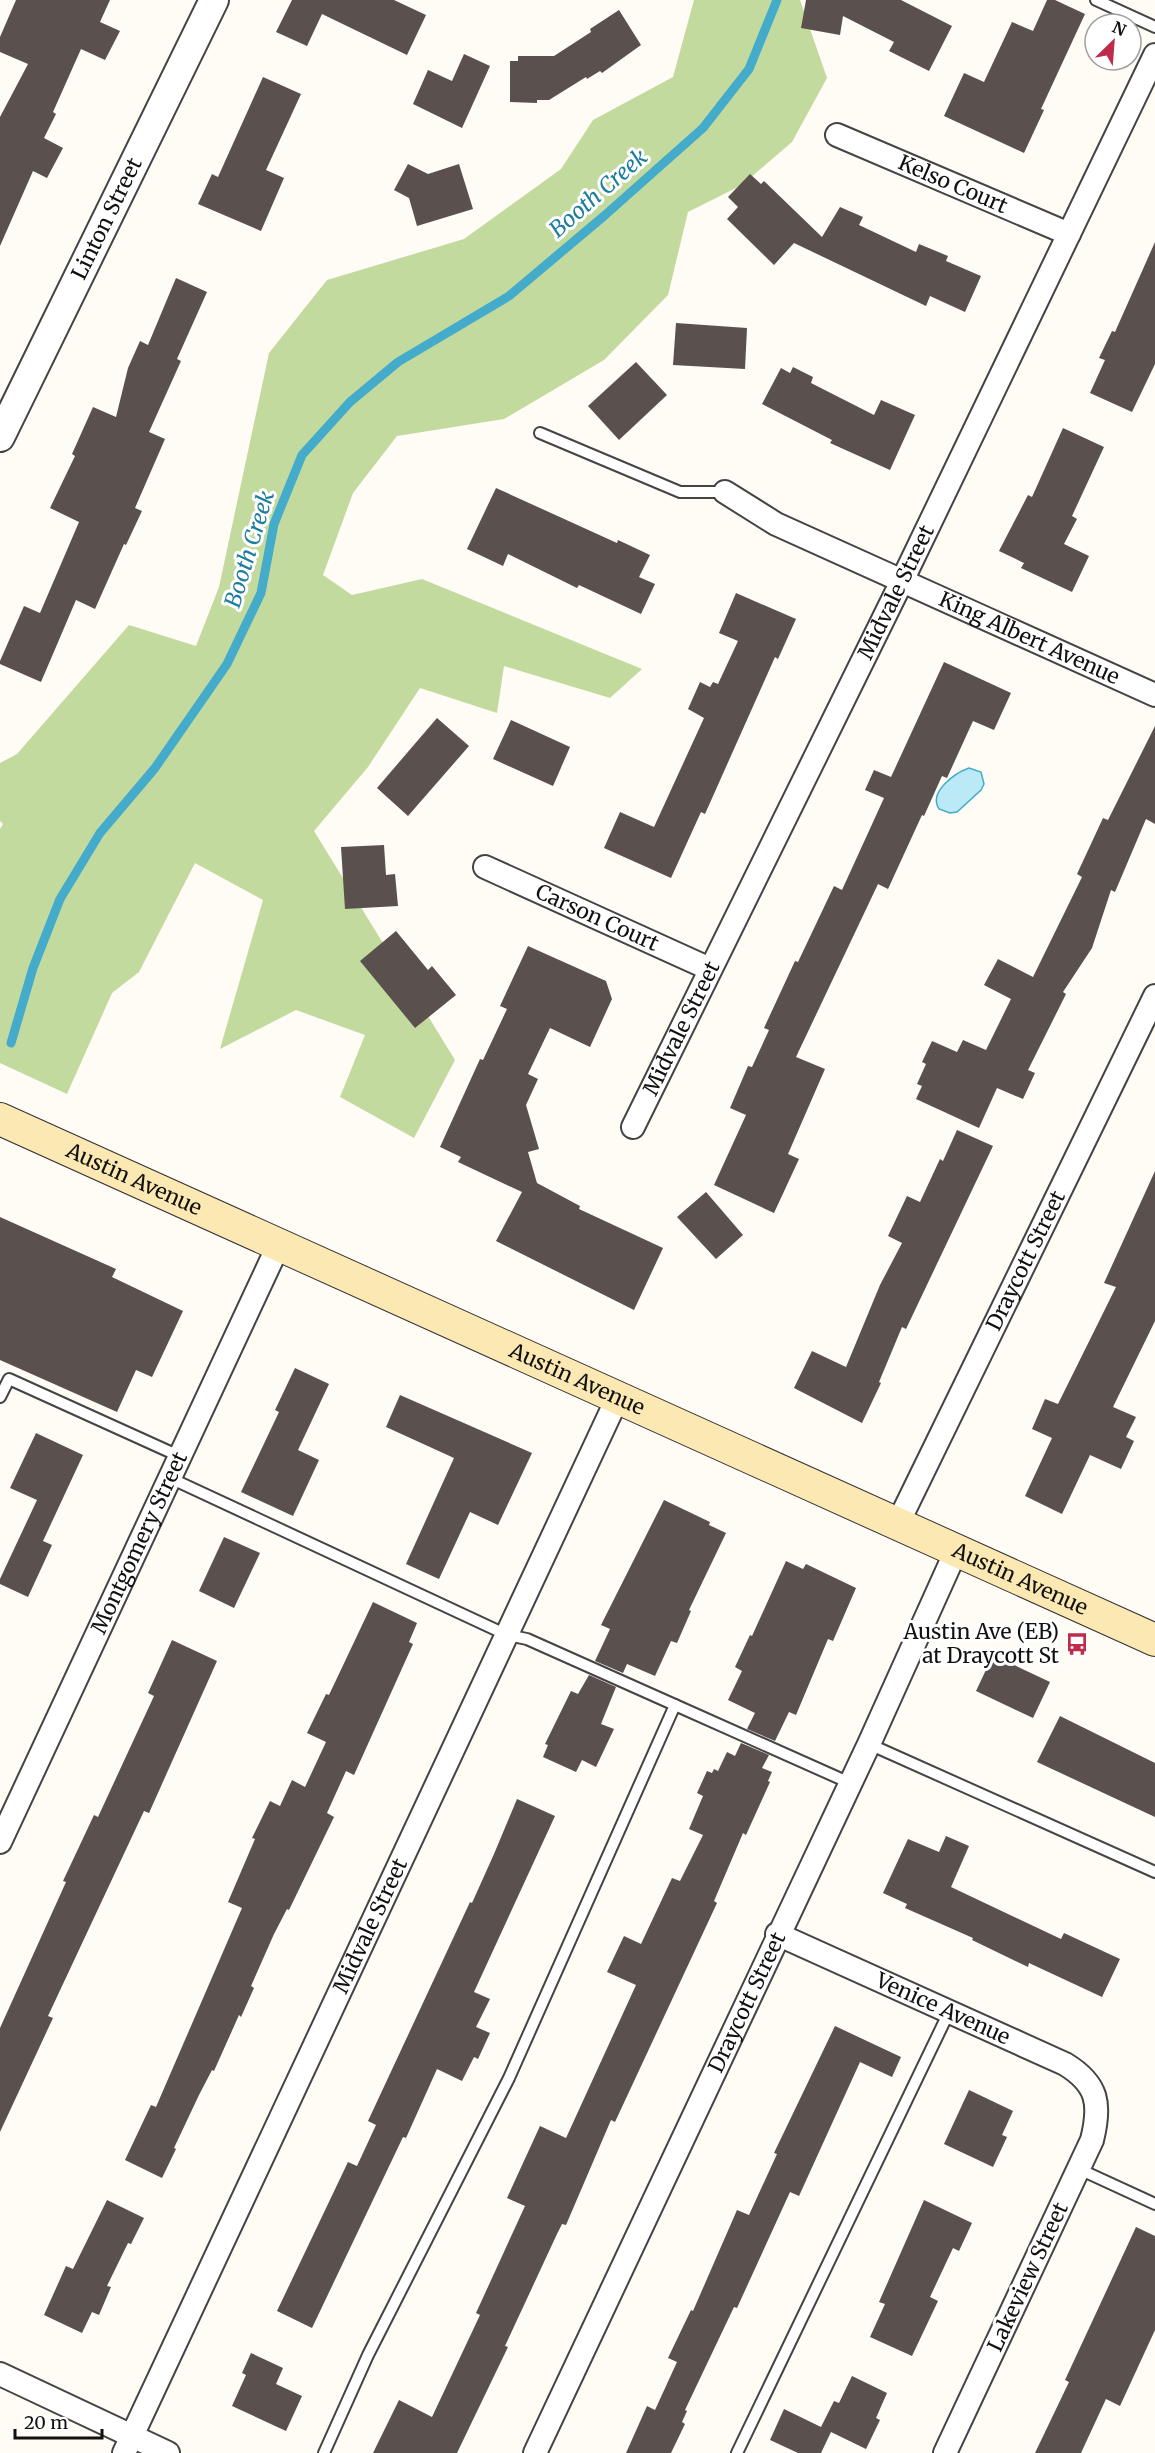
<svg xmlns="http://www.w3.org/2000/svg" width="1155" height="2453" viewBox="0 0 1155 2453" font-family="Merriweather,serif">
<rect width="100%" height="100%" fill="#fffbf5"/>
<path fill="#c3da9e" d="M694 0H800L827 78 792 142 742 185 688 212 668 295 604 360 504 419 397 436 353 493 323 575 352 595 422 579 642 669 610 698 504 666 497 713 420 688 368 767 314 831 455 1060 414 1138 340 1097 365 1035 296 1010 220 1049 263 900 195 863 139 972 112 993 67 1094 0 1063V829L3 824 0 821V763L17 754 129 625 196 646 219 587 269 353 327 280 464 239 561 169 593 120 673 77Z"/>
<path fill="#bbe9f5" stroke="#44abca" stroke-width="1.5" d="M969 768 981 772 984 784 981 790 957 812 950 813 939 809C928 792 955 773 969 768Z"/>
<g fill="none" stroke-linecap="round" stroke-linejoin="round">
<path stroke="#44abca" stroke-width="9" d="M11 1043 33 968 60 899 100 833 155 768 227 664 261 593 274 524 302 455 350 402 398 362 509 296 604 216 703 128 749 69 777 0"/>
</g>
<g fill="#5a504d">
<path d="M16 0H110L100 22 120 31 105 60 81 49 53 112 56 114 44 138 63 148 47 178 33 171 0 246V117L28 64 0 52V37Z"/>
<path d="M292 0H394L426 15 407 55 322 14 307 46 276 32Z"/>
<path d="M806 0H901L952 26 929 71 889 51 894 42 843 16 840 35 801 28Z"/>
<path d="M1047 0H1055L1085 14 1041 109 1044 110 1024 153 944 116 964 73 984 82 1012 22 1033 31Z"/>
<path d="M619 10 641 45 602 73 600 71 587 79 586 77 549 100H537V103L510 102V61H518V56H554L591 32 590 29Z"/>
<path d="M464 54 490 66 462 128 413 104 428 70 452 81Z"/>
<path d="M263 77 301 94 266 170 284 178 261 231 198 204 212 174 218 177Z"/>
<path d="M408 164 428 174 459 164 473 209 417 226 409 198 394 190Z"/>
<path d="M750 174 761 184 764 181 822 237 840 207 863 217 859 225 916 252 919 244 948 256 946 261 981 276 965 312 930 296 926 306 794 243 774 265 727 219 738 207 728 197Z"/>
<path d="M1155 242V364L1132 412 1090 393 1105 360 1099 358 1112 331 1115 332Z"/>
<path d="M176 278 207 292 177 359 181 361 149 432 165 439 135 508 142 511 126 545 124 544 95 609 76 600 41 682 0 664V661L24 606 40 613 79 522 50 508 75 456 72 454 93 407 116 417 128 368 140 341 148 345Z"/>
<path d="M676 323 747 328 745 369 673 365Z"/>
<path d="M636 362 667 395 619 440 588 406Z"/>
<path d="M793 367 813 377 811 383 874 415 881 400 915 415 890 470 830 443 832 440 762 404 781 368 790 373Z"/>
<path d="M1063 428 1104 447 1072 516 1077 519 1064 544 1089 556 1072 592 1021 568 1024 563 999 551 1028 495 1032 497Z"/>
<path d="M496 488 617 543 618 540 650 555 639 577 655 584 641 614 579 585 577 588 508 554 503 566 467 549Z"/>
<path d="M736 593 796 619 778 659 775 657 705 814 701 812 671 878 604 848 620 812 654 827 704 718 688 709 700 682 710 687 713 682 718 684 738 641 719 633Z"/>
<path d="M944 662 1011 693 994 730 973 721 947 778 942 776 924 816 922 815 888 889 878 884 796 1057 825 1069 788 1154 799 1159 774 1213 714 1185 746 1115 730 1108 748 1066 752 1067 769 1030 764 1028 795 961 798 962 834 886 842 890 884 798 865 790 874 770 891 777Z"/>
<path d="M437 718 469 746 408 816 377 788Z"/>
<path d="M511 720 570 747 553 786 493 759Z"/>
<path d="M1155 726V824L1146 819 1115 892 1111 890 1092 948 1063 992 1066 994 1028 1070 1035 1073 1023 1099 997 1088 979 1128 916 1099 922 1086 917 1084 926 1064 922 1062 932 1041 957 1052 963 1040 986 1050 1011 999 984 985 998 959 1033 977 1082 877 1077 874 1103 818 1108 820Z"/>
<path d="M384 845 386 875 395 874 398 906 345 909 341 847Z"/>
<path d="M396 931 428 970 432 966 456 995 415 1028 360 961Z"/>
<path d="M528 946 606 981 612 999 590 1047 550 1028 528 1074 538 1079 526 1105 539 1149 528 1152 537 1183 580 1206 579 1209 663 1248 634 1310 496 1241 522 1192 458 1162 461 1157 440 1147 480 1059 483 1060 507 1009 500 1006Z"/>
<path d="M957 1130 993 1146 906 1329 902 1327 879 1382 881 1383 862 1423 794 1388 812 1351 846 1367 880 1285 902 1243 888 1236 907 1196 920 1202 940 1159 943 1161Z"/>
<path d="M1155 1171V1321L1113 1407 1136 1417 1126 1437 1134 1441 1121 1469 1090 1455 1062 1514 1025 1496 1052 1438 1032 1429 1045 1399 1058 1404 1116 1287 1104 1283Z"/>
<path d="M706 1192 743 1235 716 1259 677 1217Z"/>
<path d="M0 1217 116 1269 112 1277 183 1311 152 1377 136 1370 117 1412 0 1360Z"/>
<path d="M295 1368 329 1384 298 1450 319 1460 293 1516 241 1492 279 1412 275 1410Z"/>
<path d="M400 1395 532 1453 498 1525 470 1512 439 1579 406 1564 454 1458 386 1427Z"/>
<path d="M36 1433 83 1455 43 1541 52 1545 28 1597 0 1584V1579L37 1500 10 1488Z"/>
<path d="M664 1500 710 1522 709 1525 726 1533 689 1610 691 1611 677 1643 671 1641 655 1676 627 1664 623 1673 595 1661 610 1629 601 1625Z"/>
<path d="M224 1537 260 1553 234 1608 199 1591Z"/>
<path d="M786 1561 803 1569 806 1564 856 1588 833 1641 828 1639 796 1715 789 1712 775 1741 747 1729 755 1713 728 1700 742 1671 735 1667 750 1635 752 1636Z"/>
<path d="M373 1602 417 1623 409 1642 413 1644 354 1775 346 1771 327 1813 334 1817 289 1910 287 1909 274 1934 251 1986 254 1988 241 2017 239 2015 214 2071 212 2070 199 2095 174 2148 176 2149 162 2178 125 2160 151 2105 156 2107 242 1908 228 1902 255 1839 252 1838 270 1801 280 1806 292 1780 305 1787 326 1742 307 1733 326 1694 329 1695Z"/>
<path d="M172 1640 217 1661 149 1813 144 1811 48 2016 53 2018 0 2132V2028L66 1882 63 1881 94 1815 98 1817 154 1696 148 1693Z"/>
<path d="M993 1655 1050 1682 1033 1718 976 1691Z"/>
<path d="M589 1675 616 1687 601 1724 614 1729 596 1767 582 1760 576 1772 543 1757 548 1745 545 1744 571 1691 578 1694Z"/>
<path d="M1060 1716 1155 1763V1817L1037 1762Z"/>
<path d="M741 1743 769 1755 762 1768 772 1772 768 1781 770 1782 746 1835 743 1833 714 1901 717 1903 615 2122 611 2120 566 2225 562 2224 557 2234 505 2346 508 2347 457 2453H373L399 2400 432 2417 480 2315 476 2313 525 2206 507 2198 540 2126 566 2138 636 1985 607 1972 624 1936 641 1944 672 1878 680 1881 703 1835 689 1829 703 1796 697 1793 707 1771 712 1773 714 1769 718 1771 727 1752 735 1756Z"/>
<path d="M517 1799 555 1816 474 1992 490 1999 476 2027 490 2033 478 2059 474 2057 462 2081 437 2069 406 2138 403 2137 312 2328 277 2311 348 2162 357 2166 376 2125 368 2121 470 1902 472 1903 494 1854Z"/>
<path d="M946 1836 969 1846 951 1887 1061 1939 1064 1933 1120 1959 1102 1997 1029 1963 1028 1967 972 1940 973 1938 905 1908 907 1904 883 1893 908 1839 939 1852Z"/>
<path d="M835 2026 901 2057 892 2077 860 2062 799 2196 790 2192 737 2308 734 2307 685 2410 687 2411 682 2422 685 2424 671 2453H626L647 2406 655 2410 677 2362 668 2358 691 2310 693 2311 737 2210 749 2215 777 2154 774 2153Z"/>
<path d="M969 2090 1013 2111 1002 2135 1007 2137 993 2167 944 2144Z"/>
<path d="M107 2200 144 2218 131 2244 128 2243 107 2286 111 2287 99 2315 92 2312 82 2333 44 2315 66 2266 73 2269Z"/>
<path d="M924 2200 972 2223 959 2251 953 2248 930 2297 938 2301 912 2356 870 2337 885 2304 879 2302Z"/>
<path d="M1136 2227 1155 2236V2330L1120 2406 1106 2399 1081 2453H1035L1069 2382 1065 2380Z"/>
<path d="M251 2353 283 2368 276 2384 302 2396 286 2431 232 2406 246 2375 242 2373Z"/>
<path d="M852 2376 887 2393 876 2418 880 2420 866 2449 831 2432 821 2453H798L770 2440 784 2409 821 2427 834 2401 839 2403Z"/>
</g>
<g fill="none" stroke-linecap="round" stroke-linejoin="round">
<g stroke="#444" stroke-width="14">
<g id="service">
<path d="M1096 0 1155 27"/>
<path d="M540 433 680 492H725"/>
<path d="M0 1397 9 1379 179 1456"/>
<path d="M170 1478 507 1635 527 1639 675 1705"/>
<path d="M869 1744 1155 1872"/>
<path d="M1079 2169 1155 2204"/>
<path d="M324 2453 368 2355 509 2078 675 1705 850 1783"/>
<path d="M737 2453 949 2012"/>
</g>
</g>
<g stroke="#444" stroke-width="26">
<g id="minor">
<path id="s1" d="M837 135 1069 234"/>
<path id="s2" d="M725 492 776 524 1155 695"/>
<path id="s3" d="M485 867 710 969"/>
<path id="s4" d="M633 1127 902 581 1155 55"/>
<path id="s5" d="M897 1525 1155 996"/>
<path id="s6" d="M0 1842 279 1244"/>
<path id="s7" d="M777 1934 1065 2064C1098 2084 1101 2104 1092 2140L945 2453"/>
<path d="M0 2374 168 2453"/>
<path id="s8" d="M124 2453 617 1399"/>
<path id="s9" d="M535 2453 869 1744 956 1551"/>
</g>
</g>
<g stroke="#444" stroke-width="32">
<g id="tertiary">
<path id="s10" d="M0 437 214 0"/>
</g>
</g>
<g stroke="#333" stroke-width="34">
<g id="secondary">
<path id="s11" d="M0 1119 1155 1640"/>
</g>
</g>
<use href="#service" stroke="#fff" stroke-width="10"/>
<use href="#minor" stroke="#fff" stroke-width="22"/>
<use href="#tertiary" stroke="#fff" stroke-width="28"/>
<use href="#secondary" stroke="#fce8b2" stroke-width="32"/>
</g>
<defs>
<g id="bus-bare" transform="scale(1.8)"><path d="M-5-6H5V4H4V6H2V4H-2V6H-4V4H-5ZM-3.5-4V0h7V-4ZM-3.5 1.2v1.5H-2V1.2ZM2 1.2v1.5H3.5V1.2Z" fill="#bf2b4b" stroke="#fff" stroke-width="2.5" paint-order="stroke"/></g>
</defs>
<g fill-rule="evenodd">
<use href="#bus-bare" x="1077" y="1644"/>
</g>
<g text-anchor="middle" stroke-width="6" stroke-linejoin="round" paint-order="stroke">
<g font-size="21" fill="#111" stroke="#fff">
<text dy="7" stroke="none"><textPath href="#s1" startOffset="126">Kelso Court</textPath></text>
<text dy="7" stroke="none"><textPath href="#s10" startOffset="243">Linton Street</textPath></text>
<text dy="7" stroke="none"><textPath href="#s4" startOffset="596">Midvale Street</textPath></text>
<text dy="7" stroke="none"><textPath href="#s2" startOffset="338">King Albert Avenue</textPath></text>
<text dy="7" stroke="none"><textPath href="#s3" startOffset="123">Carson Court</textPath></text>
<text dy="7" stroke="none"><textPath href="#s4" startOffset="110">Midvale Street</textPath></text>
<text dy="7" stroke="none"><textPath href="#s11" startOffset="147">Austin Avenue</textPath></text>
<text dy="7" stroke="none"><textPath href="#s5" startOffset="294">Draycott Street</textPath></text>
<text dy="7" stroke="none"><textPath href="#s11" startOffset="633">Austin Avenue</textPath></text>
<text dy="7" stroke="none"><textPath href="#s6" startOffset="330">Montgomery Street</textPath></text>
<text dy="7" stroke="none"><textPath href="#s11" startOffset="1119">Austin Avenue</textPath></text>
<text dy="7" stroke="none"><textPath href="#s8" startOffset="582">Midvale Street</textPath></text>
<text dy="7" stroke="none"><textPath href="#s9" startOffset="498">Draycott Street</textPath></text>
<text dy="7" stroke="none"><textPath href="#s7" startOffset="182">Venice Avenue</textPath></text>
<text transform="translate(1028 2277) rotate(-65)" y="7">Lakeview Street</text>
</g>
<g font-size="21" fill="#111" stroke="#fff" text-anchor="end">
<text x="1059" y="1639">Austin Ave (EB)<tspan x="1059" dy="24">at Draycott St</tspan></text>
</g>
<g font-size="22" font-style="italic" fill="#1c7da1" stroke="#fff">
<text transform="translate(598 193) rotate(-41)" y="8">Booth Creek</text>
<text transform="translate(249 549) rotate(-73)" y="8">Booth Creek</text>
</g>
</g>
<g transform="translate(1113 42) rotate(25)"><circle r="28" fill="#ffffff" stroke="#a0a0a0" stroke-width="1.5"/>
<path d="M0-4.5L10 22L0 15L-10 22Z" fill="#bf2b4b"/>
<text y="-9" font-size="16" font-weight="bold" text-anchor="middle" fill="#111111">N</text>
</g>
<path d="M15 2429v9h87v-9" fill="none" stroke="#111111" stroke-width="3"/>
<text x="24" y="2429" font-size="18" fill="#111111" stroke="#ffffff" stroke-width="4.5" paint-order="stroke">20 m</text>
</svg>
